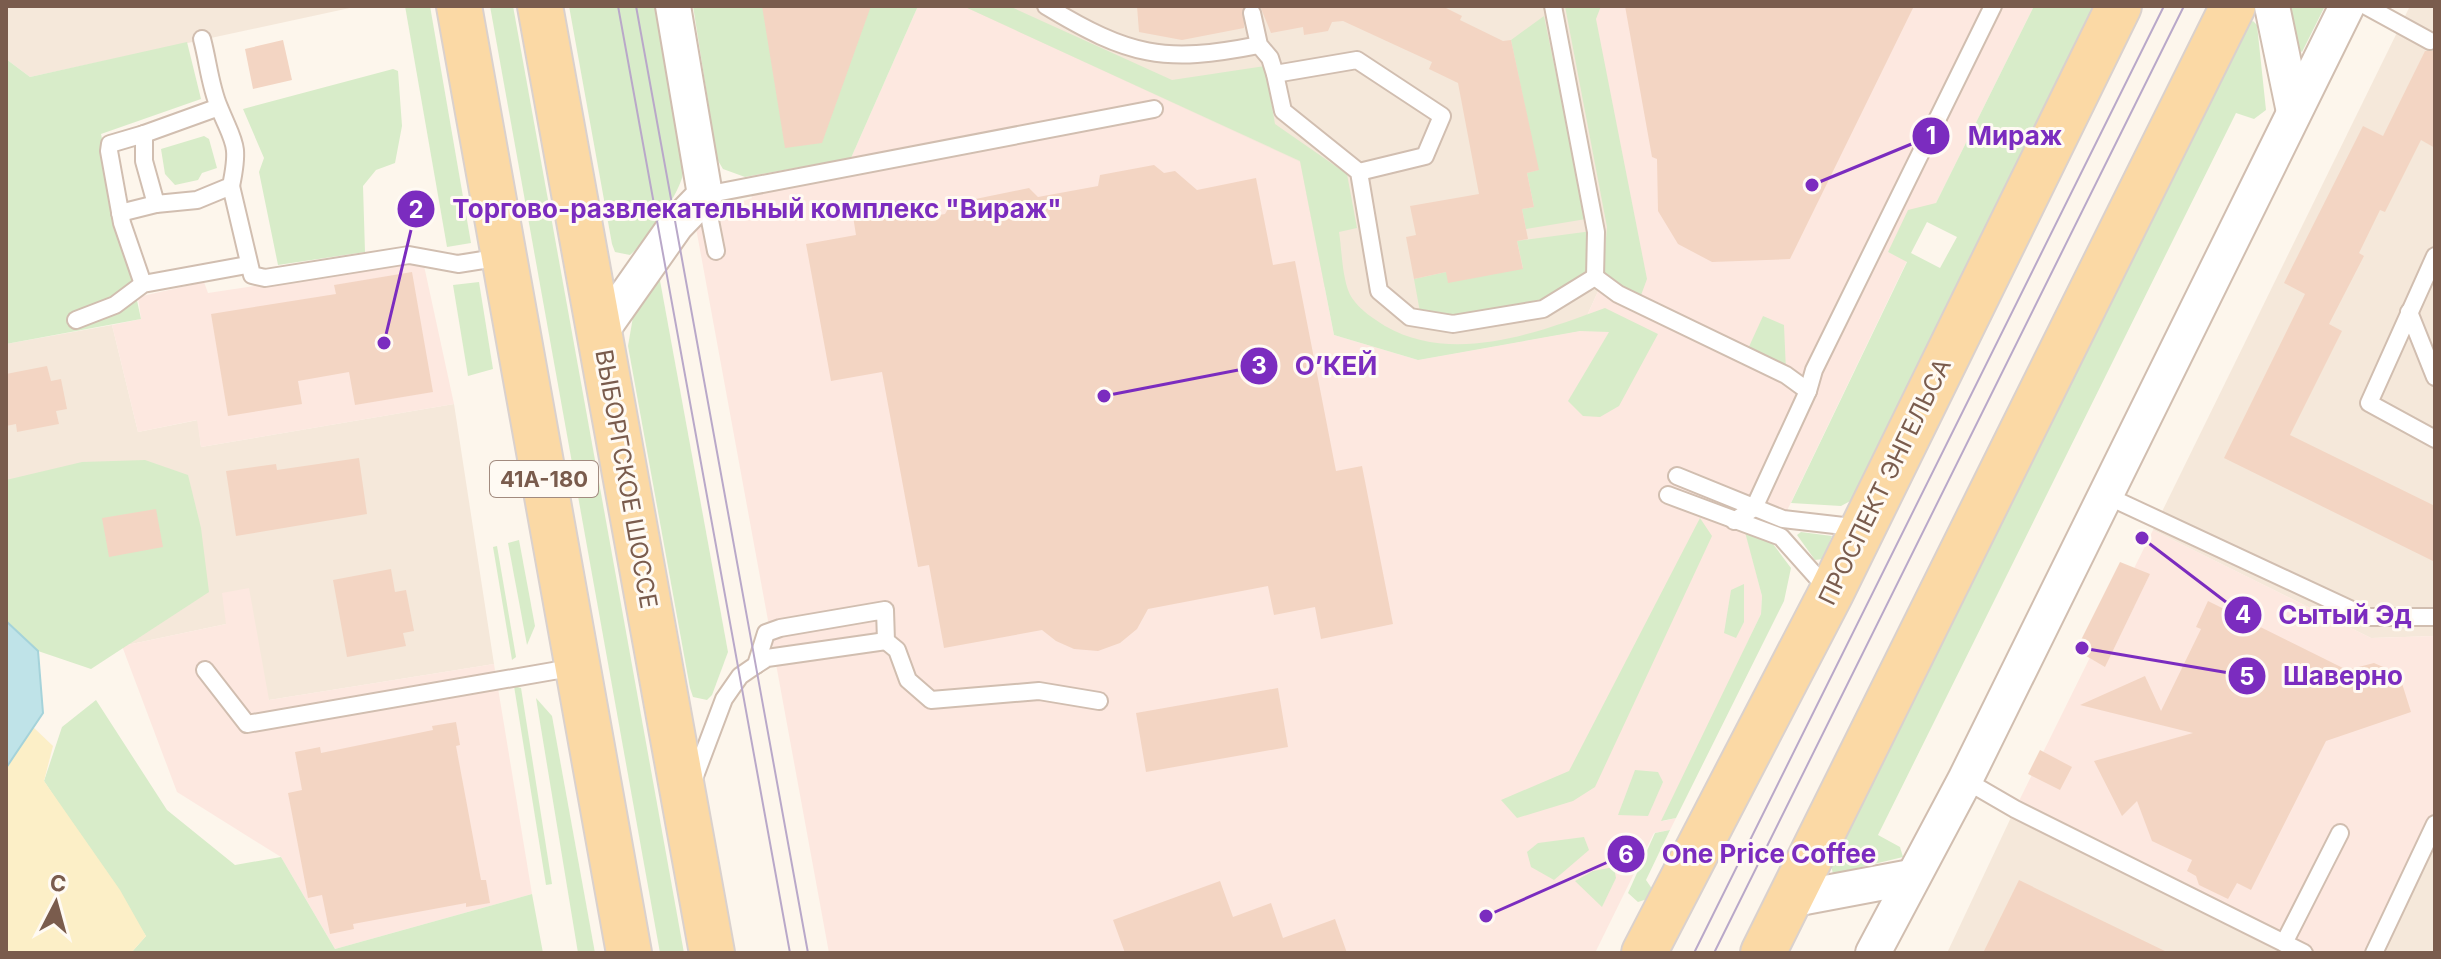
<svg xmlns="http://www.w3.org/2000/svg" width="2441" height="959" viewBox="0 0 2441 959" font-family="Inter,sans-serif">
<rect width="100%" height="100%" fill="#fdf6ec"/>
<g fill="#f5e8da">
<path d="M6 6H359L30 77 6 59Z"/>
<path d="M963 6H1575L1620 243 1580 331 1418 360Z"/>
<path d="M2410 6H2435V636L2371 638 2153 530Z"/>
<path d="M112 325 138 432 198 420 201 447 454 404 494 664 269 700 226 624 122 646 6 548V344Z"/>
<path d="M2015 809 2306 953H1947Z"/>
<path d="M2435 841V953H2380Z"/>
</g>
<g fill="#fde8e0">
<path d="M918 6H963L1300 162 1334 335 1418 360 1580 331 1620 243 1575 6H2034L1936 203 1888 252 1907 261 1783 519 1770 540 1746 533 1762 596 1761 614 1663 821 1676 818 1670 830 1654 833 1595 953H829L696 228 709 213 752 198 745 177 851 158Z"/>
<path d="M423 261 454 404 201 447 197 420 138 432 112 325 141 319 138 297 204 282 208 293Z"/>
<path d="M2153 530 2371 638 2435 636V841L2380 953H2306L2015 809Z"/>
<path d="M249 588 269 700 494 664 532 894 335 949 281 857 177 792 122 646 226 624 222 593Z"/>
</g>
<g fill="#d8ecc9" fill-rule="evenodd">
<path d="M405 6H430L471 243 447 247Z"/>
<path d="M490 6H513L684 953H660Z"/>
<path d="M569 6H657C662 38 689 154 682 178 676 198 646 242 630 255L615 252 612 244Z"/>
<path d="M693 6H918L851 158 745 177 723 169 717 159Z"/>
<path d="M963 6H1009L1172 80 1265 66 1275 124 1347 174 1357 228 1339 232C1342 250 1342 283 1352 298 1360 310 1374 319 1385 326 1453 365 1537 333 1605 308L1658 334 1619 406 1600 417 1583 416 1568 401 1609 332 1580 331 1418 360 1334 335 1300 161Z"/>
<path d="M1565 6H1601L1596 19 1647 279 1640 298 1603 273 1607 227Z"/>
<path d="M2034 6H2099L1854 499 1841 506 1791 503 1907 262 1888 252 1908 210 1936 203ZM1927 222 1957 237 1940 268 1911 253Z"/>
<path d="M2286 6H2325L2302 52 2292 45Z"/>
<path d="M1544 16 1586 219 1526 229 1522 209 1534 207 1527 173 1538 170 1511 40Z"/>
<path d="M2253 21 2257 25 2266 110 2254 119 2236 113 1878 835 1900 847 1903 857 1833 874 1831 865 2248 24Z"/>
<path d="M187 42 201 99 101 134 141 319 6 344V59L30 77Z"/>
<path d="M393 69 398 71 402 126 395 163 376 170 363 186 365 252 278 265 259 172 264 158 243 109Z"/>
<path d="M204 136 209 139 217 168 202 173 198 180 175 185 165 174 161 149Z"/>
<path d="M1592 231 1590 274 1542 305 1454 319 1420 312 1414 279 1446 272 1523 268 1517 241Z"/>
<path d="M659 275 728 652 712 695 707 700 693 697 690 688 628 346 634 311Z"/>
<path d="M479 282 493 369 468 376 453 285Z"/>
<path d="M1763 316 1784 325 1786 371 1747 351Z"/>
<path d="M145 460 188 475 201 528 209 592 91 669 38 651 6 621V480L82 462Z"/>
<path d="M1700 518 1712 536 1595 787 1573 801 1517 818 1501 800 1569 771Z"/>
<path d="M1745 532 1770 540 1791 568 1784 601 1676 818 1661 821 1761 614 1762 596Z"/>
<path d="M1801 532 1832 536 1823 559 1815 560 1797 535Z"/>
<path d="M519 540 535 626 527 645 508 543Z"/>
<path d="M497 546 516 657 512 660 493 547Z"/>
<path d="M1744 584V622L1736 638 1724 633 1731 590Z"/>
<path d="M514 686 521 688 552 884 546 885Z"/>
<path d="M536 698 552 716 595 953H578Z"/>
<path d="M96 700 167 810 235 865 281 857 335 949 532 894 543 953H131L146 936 44 781 62 727Z"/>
<path d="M1635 770 1658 772 1663 782 1648 816 1618 815Z"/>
<path d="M1670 830 1646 880 1657 896 1638 902 1628 893 1655 833Z"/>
<path d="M1584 837 1589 850 1554 880 1531 867 1527 852 1538 843Z"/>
<path d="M1614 867 1616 878 1602 907 1575 881 1593 871Z"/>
</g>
<path fill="#fcefc7" d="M33 727 53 746 44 781 120 890 146 936 131 953H6V768Z"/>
<path fill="#bfe3e8" stroke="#a5d3da" stroke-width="2" d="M6 621 38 651 43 713 6 768Z"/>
<g fill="#f3d5c3">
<path d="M762 6H871L822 143 785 148Z"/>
<path d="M1137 6H1244V28L1182 40 1139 32Z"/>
<path d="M1260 6H1442L1462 16 1460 20 1503 41 1511 40 1539 170 1527 173 1534 207 1522 209 1528 239 1517 241 1523 269 1448 283 1446 272 1414 279 1406 237 1416 235 1410 206 1479 194 1458 83 1429 69 1432 62 1343 21 1332 22 1328 31 1304 35 1303 27 1271 33Z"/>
<path d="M1625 6H1914L1790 259 1712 262 1678 244 1658 211 1657 159 1652 157Z"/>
<path d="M283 40 292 80 253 89 245 49Z"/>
<path d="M2425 51H2435V148L2421 140 2385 212 2380 210 2359 253 2364 256 2329 324 2342 331 2290 435 2435 506V562L2224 458 2305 294 2284 283 2363 126 2383 136Z"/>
<path d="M1154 165 1164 173 1175 171 1197 190 1256 178 1273 265 1295 261 1336 471 1362 466 1393 624 1321 639 1315 607 1274 615 1268 586 1148 609 1137 629 1120 643 1098 651 1074 649 1056 641 1042 630 944 648 929 565 918 567 882 372 831 381 806 244 856 235 852 210 903 200 907 221 945 214 951 204 1029 188 1038 197 1098 186 1100 175Z"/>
<path d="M412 272 433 392 355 405 349 372 298 381 302 404 228 416 211 314 336 294 334 285Z"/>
<path d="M47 366 51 381 61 379 67 409 56 411 59 424 17 432 16 424 6 426V374Z"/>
<path d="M359 458 367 514 236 536 226 471 276 464 277 470Z"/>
<path d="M156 509 163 547 109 557 102 518Z"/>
<path d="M2120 562 2150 574 2105 667 2076 650Z"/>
<path d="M391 569 395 592 406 590 414 631 403 633 406 646 347 657 333 580Z"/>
<path d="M2208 601 2347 670 2374 663 2399 674 2411 712 2326 741 2251 890 2237 883 2228 899 2199 885 2196 876 2187 871 2192 860 2152 841 2137 801 2122 816 2094 761 2193 733 2080 705 2145 676 2161 711 2201 629 2196 627Z"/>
<path d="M1278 688 1288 747 1146 772 1136 713Z"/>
<path d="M456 722 460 745 456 746 481 880H486L490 903 466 907V903L353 924 354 929 330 934 322 895 308 898 288 793 302 790 295 752 320 747 321 753 433 730 432 726Z"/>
<path d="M2040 750 2072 767 2060 790 2028 774Z"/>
<path d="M2019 880 2078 909 2169 953H1983Z"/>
<path d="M1220 881 1233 917 1271 903 1283 938 1335 919 1347 953H1125L1113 920Z"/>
</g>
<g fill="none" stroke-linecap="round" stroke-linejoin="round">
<g stroke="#d1beb0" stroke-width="20">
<g id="lane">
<path d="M1046 6C1129 56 1163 64 1259 45"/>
<path d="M1553 6 1596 232 1595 277"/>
<path d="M2366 6 2430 41"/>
<path d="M1252 13 1259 45 1270 58 1275 74 1283 111 1359 172 1379 291 1410 317 1453 324 1543 309 1595 277"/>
<path d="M202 39C208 61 210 86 219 107 234 144 240 143 231 186L197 200 156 204 144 161V134L219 107"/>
<path d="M1275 74 1357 60 1442 116 1425 156 1359 172"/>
<path d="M231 186 252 275 265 278 409 255 458 264 502 257"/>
<path d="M120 213 156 204"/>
<path d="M716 251 705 195 1154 109"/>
<path d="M2435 256 2369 403 2435 439"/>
<path d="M1595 277 1618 294 1786 375 1808 391"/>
<path d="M143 284 122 223 109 151 110 144 144 134"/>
<path d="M2409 312 2435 377"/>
<path d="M76 320 115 305 143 284 247 265"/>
<path d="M1677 476 1783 519 1861 528"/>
<path d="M1668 495 1781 537 1830 592"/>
<path d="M2105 495 2367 617H2435"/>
<path d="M1734 521 1754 508 1808 391 1814 370 1993 6"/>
<path d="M756 665 767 658 886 641"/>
<path d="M205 670 247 724 576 667"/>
<path d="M1965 780 2015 809 2304 953"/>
<path d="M692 784 724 699 740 676 756 665 766 633 780 628 885 610 886 641 897 650 908 680 931 700 1039 691 1099 701"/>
<path d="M2284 943 2340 833"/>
<path d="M2374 953 2435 824"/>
</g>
</g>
<g stroke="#d1beb0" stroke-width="38">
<g id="street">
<path d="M2272 6 2294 112"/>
<path d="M600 333 676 225 705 195 673 6"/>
<path d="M1789 900 1911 877"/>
<path d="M1873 953 1965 780 2347 6"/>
</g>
</g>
<g stroke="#dad1cd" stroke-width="48">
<g id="primary">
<path d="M459 6 629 953"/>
<path d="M540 6 712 953"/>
<path d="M1644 953 1831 593 2119 6"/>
<path d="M1763 953 2233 6"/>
</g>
</g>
<use href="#lane" stroke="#fff" stroke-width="16"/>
<use href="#street" stroke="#fff" stroke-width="34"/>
<use href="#primary" stroke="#fbd9a5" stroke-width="44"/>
<g stroke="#b9a8c9" stroke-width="2">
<path d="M618 6 790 953"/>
<path d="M636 6 808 953"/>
<path d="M1694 953 2164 6"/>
<path d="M1714 953 2184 6"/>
</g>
</g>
<g text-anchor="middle" stroke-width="6" stroke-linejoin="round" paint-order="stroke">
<rect fill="#fffaf3" stroke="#a28b7f" stroke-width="2" x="490" y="461" width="108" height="36" rx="6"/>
<g font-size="22" font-weight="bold" fill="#7a5c4d">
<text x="544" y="487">41А-180</text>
</g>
<g font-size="24" fill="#7a5c4d" stroke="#fffaf3">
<text transform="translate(626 479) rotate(80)" y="8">ВЫБОРГСКОЕ ШОССЕ</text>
<text transform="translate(1885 482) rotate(-64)" y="8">ПРОСПЕКТ ЭНГЕЛЬСА</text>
</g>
</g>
<path fill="none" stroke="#7b2cbf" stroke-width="3" d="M1812 185L1931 136M384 343L416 209M1104 396L1259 366M2142 538L2243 615M2082 648L2247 676M1486 916L1626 854"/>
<g fill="#7b2cbf" stroke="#fffaf3" stroke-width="3">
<circle cx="1812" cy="185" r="8"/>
<circle cx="384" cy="343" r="8"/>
<circle cx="1104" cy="396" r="8"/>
<circle cx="2142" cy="538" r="8"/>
<circle cx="2082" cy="648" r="8"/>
<circle cx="1486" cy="916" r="8"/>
<circle cx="1931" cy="136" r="20"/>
<circle cx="416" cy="209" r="20"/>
<circle cx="1259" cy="366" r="20"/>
<circle cx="2243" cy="615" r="20"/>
<circle cx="2247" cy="676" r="20"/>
<circle cx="1626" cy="854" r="20"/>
</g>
<g font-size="24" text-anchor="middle" font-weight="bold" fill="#fff">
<text x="1931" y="144">1</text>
<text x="416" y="218">2</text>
<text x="1259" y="374">3</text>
<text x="2243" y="623">4</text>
<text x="2247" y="685">5</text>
<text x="1626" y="863">6</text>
</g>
<g font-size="26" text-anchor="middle" font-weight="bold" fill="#7b2cbf" stroke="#fffaf3" stroke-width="6" stroke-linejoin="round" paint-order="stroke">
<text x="2015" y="145">Мираж</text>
<text x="757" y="218">Торгово-развлекательный комплекс "Вираж"</text>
<text x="1336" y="375">О’КЕЙ</text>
<text x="2345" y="624">Сытый Эд</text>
<text x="2343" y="685">Шаверно</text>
<text x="1769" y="863">One Price Coffee</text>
</g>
<rect width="2441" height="959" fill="none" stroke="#7a5c4d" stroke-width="16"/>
<g transform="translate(56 903) rotate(6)" stroke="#fffaf3" stroke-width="6" paint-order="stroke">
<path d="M0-6L14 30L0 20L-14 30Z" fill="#7a5c4d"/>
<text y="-12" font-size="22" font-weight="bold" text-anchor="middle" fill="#7a5c4d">С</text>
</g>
</svg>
